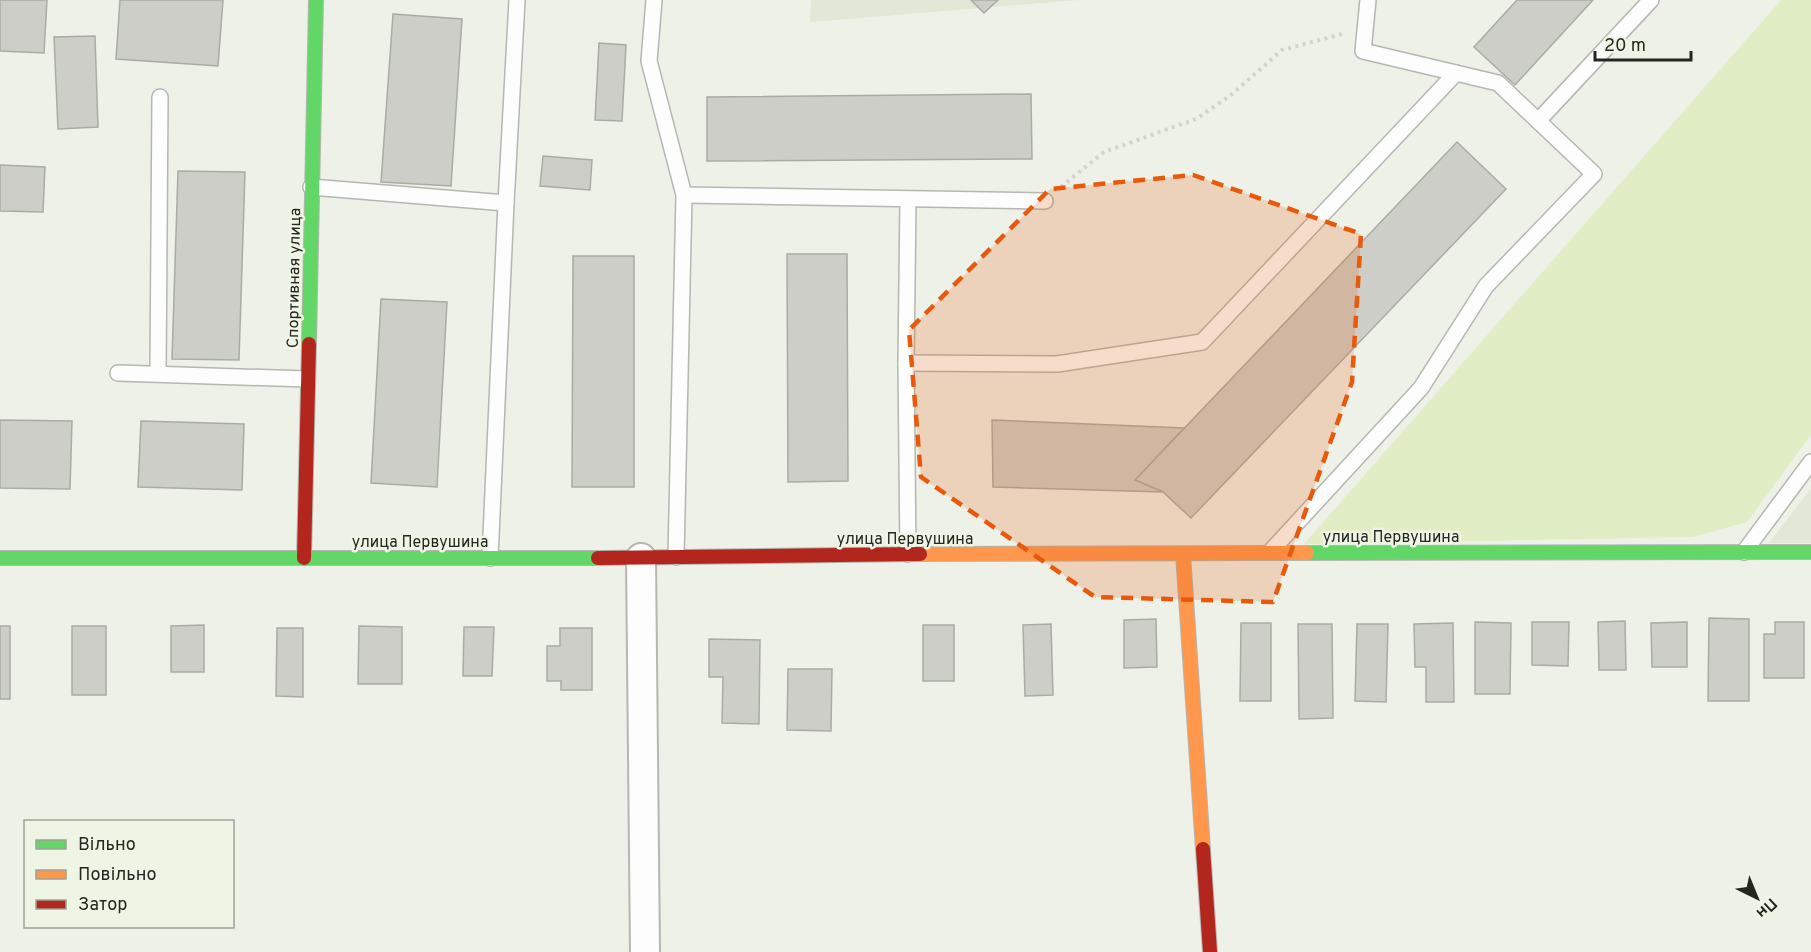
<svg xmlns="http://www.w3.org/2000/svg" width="1811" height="952" viewBox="0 0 1811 952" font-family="Overpass,sans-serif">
<rect width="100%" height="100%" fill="#eef1e8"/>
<g fill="#e2e7d6">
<path d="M811 0H1079L810 22Z"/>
<path d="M1811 488V543H1769Z"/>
</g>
<path fill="#e1edc5" d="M1781 0H1811V435L1747 522 1693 537 1304 544Z"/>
<g fill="#cccec7" stroke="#a9aca5" stroke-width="1.5">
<path d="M0 0H47L44 53 0 51Z"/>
<path d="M120 0H223L218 66 116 59Z"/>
<path d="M971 0H998L984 13Z"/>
<path d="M1517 0H1593L1515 85 1474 47Z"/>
<path d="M393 14 462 19 451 186 381 182Z"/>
<path d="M95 36 98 127 58 129 54 37Z"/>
<path d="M599 43 626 45 622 121 595 120Z"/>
<path d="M1031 94 1032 159 707 161V97Z"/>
<path d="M1457 142 1506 189 1191 518 1163 492 1135 480Z"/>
<path d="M543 156 592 160 590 190 540 186Z"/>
<path d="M0 165 45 167 43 212 0 211Z"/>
<path d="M178 171 245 172 239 360 172 359Z"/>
<path d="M787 254H847L848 481 788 482Z"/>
<path d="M573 256H634V487H572Z"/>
<path d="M381 299 447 302 437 487 371 483Z"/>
<path d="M0 420 72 421 70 489 0 488Z"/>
<path d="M992 420 1184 428 1135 480 1163 492 993 487Z"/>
<path d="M141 421 244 424 242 490 138 487Z"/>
<path d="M1709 618 1749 619V701H1708Z"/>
<path d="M1156 619 1157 667 1124 668V620Z"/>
<path d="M1625 621 1626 670H1599L1598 622Z"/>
<path d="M1475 622 1511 623 1510 694H1475Z"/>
<path d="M1532 622H1569L1568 666 1532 665Z"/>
<path d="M1687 622V667H1652L1651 623Z"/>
<path d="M1775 622H1804V678H1764V634H1775Z"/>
<path d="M1241 623H1271V701H1240Z"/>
<path d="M1453 623 1454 702H1426V667H1415L1414 624Z"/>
<path d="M1051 624 1053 695 1025 696 1023 625Z"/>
<path d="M1298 624H1332L1333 718 1299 719Z"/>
<path d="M1357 624H1388L1386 702 1355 701Z"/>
<path d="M204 625V672H171V626Z"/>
<rect x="923" y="625" width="31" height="56"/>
<rect x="0" y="626" width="10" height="73"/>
<rect x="72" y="626" width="34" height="69"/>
<path d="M359 626 402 627V684H358Z"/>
<path d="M464 627H494L492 676H463Z"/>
<path d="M277 628H303V697L276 696Z"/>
<path d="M560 628H592V690H561V681H547V646H560Z"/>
<path d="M709 639 760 640 759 724 722 723 723 677H709Z"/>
<path d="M788 669H832L831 731 787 730Z"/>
</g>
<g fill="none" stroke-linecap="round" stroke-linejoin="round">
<g stroke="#b5b7b0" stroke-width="18">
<g id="lane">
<path d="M654 0 649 61 684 195 676 557"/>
<path d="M1538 121 1651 0"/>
<path d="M311 187 506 203 517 0"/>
<path d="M684 195 1045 201"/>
<path d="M906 363 1057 364 1202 342 1456 73"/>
<path d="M118 373 307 379"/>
<path d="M158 373 160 97"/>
<path d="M1270 552 1421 388 1486 286 1594 174 1498 83 1363 51 1368 0"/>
<path d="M1744 552 1811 462"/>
<path d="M908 554 906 363 908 200"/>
<path d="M490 558 506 203"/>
</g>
</g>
<g stroke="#b5b7b0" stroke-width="32">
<path id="street" d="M641 558 645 952"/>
</g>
<g stroke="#b5b7b0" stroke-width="16">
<g id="fast">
<path d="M309 344 316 0"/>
<path d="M1307 553 1811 552"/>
<path d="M0 558H598"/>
</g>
</g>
<g stroke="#b5b7b0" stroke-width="16">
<g id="slow">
<path d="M920 554 1307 553"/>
<path d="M1183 554 1203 849"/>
</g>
</g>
<g stroke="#b5b7b0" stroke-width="16">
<g id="jam">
<path d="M304 558 309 344"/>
<path d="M598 558 920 554"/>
<path d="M1203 849 1210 952"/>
</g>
</g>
<path stroke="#d2d2d0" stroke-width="4" stroke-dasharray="3 4.5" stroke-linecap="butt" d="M1061 187 1104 152 1196 119 1231 95 1282 50 1342 34"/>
<use href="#lane" stroke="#fcfdfc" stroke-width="15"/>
<use href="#street" stroke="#fcfdfc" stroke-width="28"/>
<use href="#fast" stroke="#63d668" stroke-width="14"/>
<use href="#slow" stroke="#ff974d" stroke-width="14"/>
<use href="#jam" stroke="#b3261e" stroke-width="14"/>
</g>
<path fill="#e8590c" fill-opacity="0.2" stroke="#e8590c" stroke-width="4.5" stroke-dasharray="12 8" stroke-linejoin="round" d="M1193 175 1361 234 1352 382 1273 602 1095 597 921 477 909 330 1050 189Z"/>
<g text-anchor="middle" stroke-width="5" stroke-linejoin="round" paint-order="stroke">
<g font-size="16" fill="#242620" stroke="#eff5e4">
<text transform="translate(293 278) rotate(-89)" y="6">Спортивная улица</text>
<text x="1391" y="542">улица Первушина</text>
<text x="905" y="544">улица Первушина</text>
<text x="420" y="547">улица Первушина</text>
</g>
</g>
<rect x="24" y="820" width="210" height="108" fill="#eff5e4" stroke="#9ea296" stroke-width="1.5"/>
<rect x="36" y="840" width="30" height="9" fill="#63d668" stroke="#9ea296" stroke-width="1.5"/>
<text x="78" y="850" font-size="18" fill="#242620">Вільно</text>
<rect x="36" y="870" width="30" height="9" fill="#ff974d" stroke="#9ea296" stroke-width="1.5"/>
<text x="78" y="880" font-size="18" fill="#242620">Повільно</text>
<rect x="36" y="900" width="30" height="9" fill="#b3261e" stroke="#9ea296" stroke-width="1.5"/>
<text x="78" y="910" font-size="18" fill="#242620">Затор</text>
<g transform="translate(1757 898) rotate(137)" stroke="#eff5e4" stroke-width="4.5" paint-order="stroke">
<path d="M0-4.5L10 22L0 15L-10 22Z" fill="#242620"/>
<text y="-9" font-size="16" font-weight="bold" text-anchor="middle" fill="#242620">Пн</text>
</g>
<path d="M1595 51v9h96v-9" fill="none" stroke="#242620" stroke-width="3"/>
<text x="1604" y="51" font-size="18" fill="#242620" stroke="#eff5e4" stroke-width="4.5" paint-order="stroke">20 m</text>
</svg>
